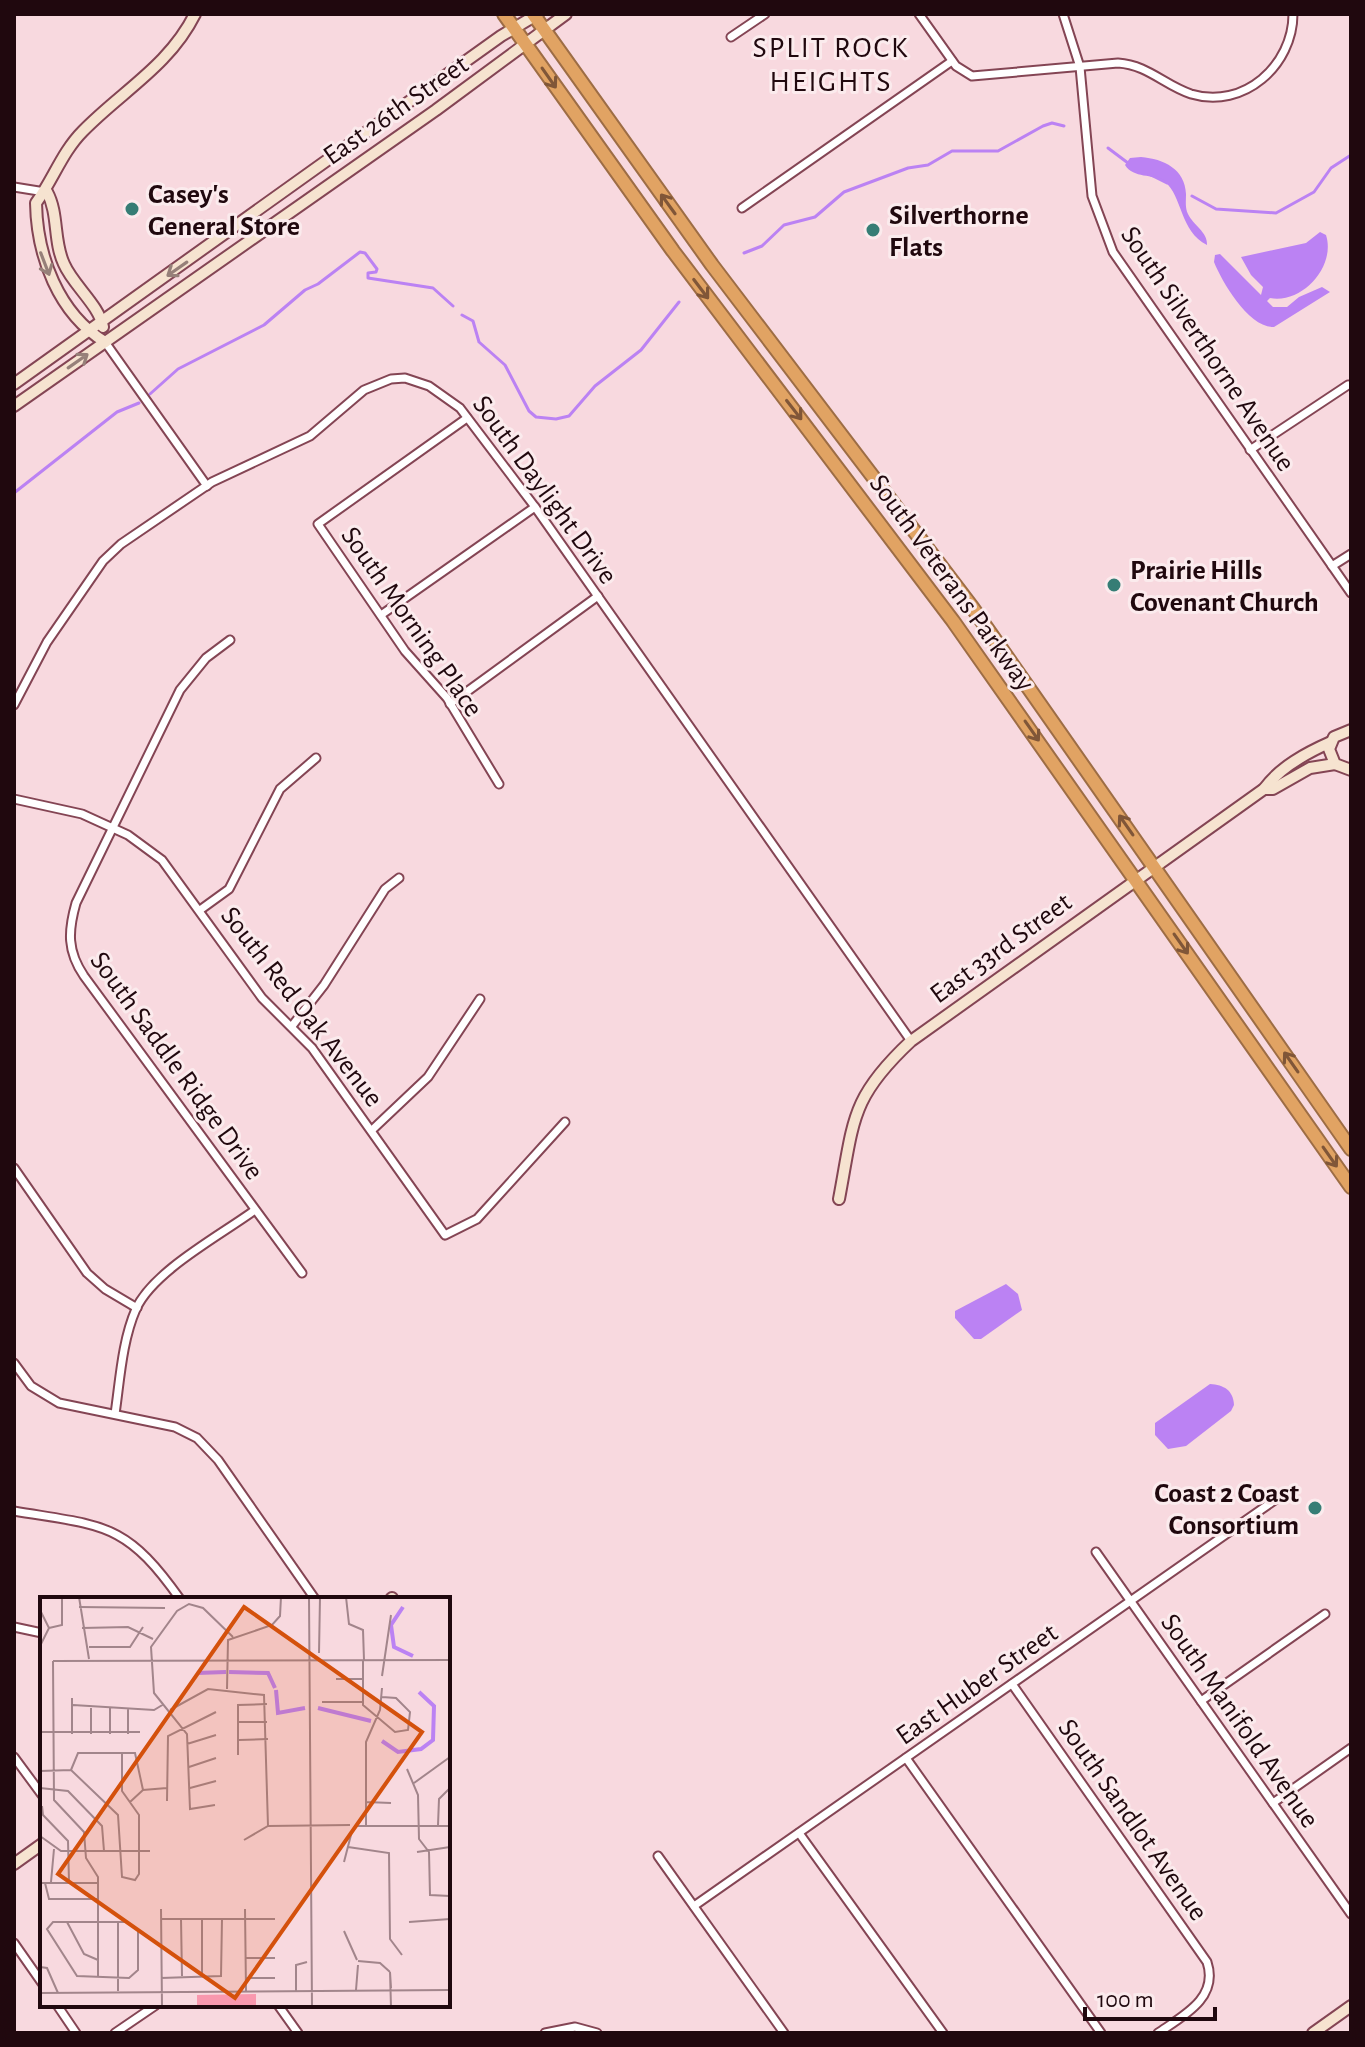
<svg xmlns="http://www.w3.org/2000/svg" width="1365" height="2047" viewBox="0 0 1365 2047" font-family="'Alegreya Sans',sans-serif">
<rect width="100%" height="100%" fill="#f8d9df"/>
<g fill="#bb82f3">
<path d="M1141 157C1164 159 1185 169 1186 194 1186 201 1185 208 1188 214 1193 225 1208 232 1207 245 1180 232 1182 195 1165 182 1152 173 1134 179 1125 165L1130 158Z"/>
<path d="M1320 232 1326 235C1336 266 1303 304 1270 298L1267 301 1273 307H1287L1299 297 1322 287 1330 292 1274 327C1249 328 1222 282 1214 262L1215 255 1220 254 1261 295 1263 287 1251 275 1241 257 1306 243Z"/>
<path d="M1006 1284 1018 1294 1022 1310 981 1339H974L955 1318V1311Z"/>
<path d="M1210 1384C1224 1385 1233 1390 1234 1405L1231 1411 1186 1446 1168 1449 1155 1435V1423Z"/>
</g>
<g fill="none" stroke-linecap="round" stroke-linejoin="round">
<g stroke="#bb82f3" stroke-width="3">
<path d="M1108 148 1128 163"/>
<path d="M1149 174 1167 183"/>
<path d="M1192 196 1216 209 1276 213 1314 192 1331 168 1351 155"/>
<path d="M744 253 762 246 784 225 815 217 844 192 908 168 928 165 952 151H998L1043 126 1052 123 1064 126"/>
<path d="M462 315 473 321 479 342 505 365 529 411 536 417 556 419 569 416 595 386 641 350 679 302"/>
<path d="M150 394 178 369 264 325 305 290 318 284 360 252 365 253 377 269 376 272 368 273V278L433 288 453 306"/>
<path d="M14 493 117 412 139 403"/>
</g>
<g stroke="#844554" stroke-width="11">
<g id="street">
<path d="M919 14 956 66 972 76 1118 63C1148 65 1164 85 1191 94 1244 110 1293 65 1293 14"/>
<path d="M1063 14 1080 67 1092 196 1113 252 1351 593"/>
<path d="M731 37 765 14"/>
<path d="M14 187 45 192"/>
<path d="M742 208 952 61"/>
<path d="M105 342 207 486"/>
<path d="M467 418 318 524 405 651 447 698 499 784"/>
<path d="M1250 450 1348 385"/>
<path d="M1332 566 1351 554"/>
<path d="M381 615 535 507"/>
<path d="M230 640 206 658 180 690 76 903C68 931 67 951 84 976L302 1273"/>
<path d="M450 704 598 596"/>
<path d="M14 705 47 642 103 561 121 544 212 482 310 436 364 390 391 379 405 378 429 386 460 408 535 507 911 1041"/>
<path d="M14 799 82 814 128 835 162 860 262 998 312 1048 445 1235 477 1219 565 1122"/>
<path d="M200 910 229 889 280 789 316 758"/>
<path d="M292 1026 324 985 385 889 399 878"/>
<path d="M372 1130 428 1077 480 999"/>
<path d="M14 1168 87 1273 105 1289 137 1308"/>
<path d="M14 1363 31 1386 59 1403 175 1427 197 1438 218 1460 315 1599"/>
<path d="M115 1414C120 1380 122 1341 136 1309 153 1271 221 1235 255 1210"/>
<path d="M14 1511C103 1526 125 1521 180 1599"/>
<path d="M1096 1552 1351 1914"/>
<path d="M14 1627 42 1633"/>
<path d="M1012 1684 1207 1962C1219 1998 1183 2016 1158 2033"/>
<path d="M1201 1701 1325 1614"/>
<path d="M14 1757 42 1795"/>
<path d="M906 1758 1101 2033"/>
<path d="M1273 1803 1351 1748"/>
<path d="M799 1833 943 2033"/>
<path d="M658 1856 784 2033"/>
<path d="M694 1906 1282 1495"/>
<path d="M14 1943 42 1983"/>
<path d="M57 2005 76 2033"/>
<path d="M278 2005 298 2033"/>
<path d="M115 2033 156 2005"/>
<path d="M545 2033 575 2027 597 2033"/>
</g>
</g>
<g stroke="#844554" stroke-width="14">
<g id="secondary">
<path d="M47 192C59 214 53 241 64 264 73 285 99 305 103 327"/>
<path d="M105 342C58 313 37 256 36 203 53 180 62 152 83 131 122 91 169 66 195 14"/>
<path d="M14 384 501 36 538 14"/>
<path d="M14 406 436 110 566 14"/>
<path d="M1351 730 1334 737 1329 749 1335 764 1351 770"/>
<path d="M1264 789H1273L1310 768 1335 764"/>
<path d="M839 1199C854 1120 850 1098 911 1041L1264 789C1280 767 1306 753 1331 742"/>
<path d="M391 1599 392 1598"/>
<path d="M14 1864 42 1844"/>
<path d="M1313 2033 1351 2006"/>
</g>
</g>
<g stroke="#9d6d45" stroke-width="16">
<g id="highway">
<path d="M504 14 673 251 953 621 1351 1187"/>
<path d="M533 14 712 265 972 607 1351 1149"/>
</g>
</g>
<use href="#street" stroke="#fff" stroke-width="7"/>
<use href="#secondary" stroke="#f6e3d0" stroke-width="10"/>
<use href="#highway" stroke="#e1a363" stroke-width="12"/>
</g>
<defs><path id="oneway-shaft" d="M-6 0H5M1.5-3L5.5 0L1.5 3" fill="none" stroke-width="1.6" stroke-linecap="round" stroke-linejoin="round" transform="scale(2)"/></defs>
<g stroke="#805638">
<use href="#oneway-shaft" transform="translate(549 78) rotate(55)"/>
<use href="#oneway-shaft" transform="translate(668 204) rotate(-126)"/>
<use href="#oneway-shaft" transform="translate(701 289) rotate(53)"/>
<use href="#oneway-shaft" transform="translate(794 410) rotate(52)"/>
<use href="#oneway-shaft" transform="translate(1032 731) rotate(55)"/>
<use href="#oneway-shaft" transform="translate(1126 825) rotate(-125)"/>
<use href="#oneway-shaft" transform="translate(1181 944) rotate(55)"/>
<use href="#oneway-shaft" transform="translate(1291 1062) rotate(-125)"/>
<use href="#oneway-shaft" transform="translate(1330 1157) rotate(55)"/>
</g>
<g stroke="#968079">
<use href="#oneway-shaft" transform="translate(45 264) rotate(69)"/>
<use href="#oneway-shaft" transform="translate(177 269) rotate(145)"/>
<use href="#oneway-shaft" transform="translate(78 361) rotate(-35)"/>
</g>
<g fill="#367d75" stroke="#fbebed" stroke-width="3">
<circle cx="132" cy="209" r="8"/>
<circle cx="873" cy="230" r="8"/>
<circle cx="1114" cy="585" r="8"/>
<circle cx="1315" cy="1508" r="8"/>
</g>
<g text-anchor="middle" stroke-width="6" stroke-linejoin="round" paint-order="stroke">
<g font-size="28" fill="#20080e" stroke="#fbebed">
<text transform="translate(395 109) rotate(-35)" y="10">East 26th Street</text>
<text transform="translate(1209 348) rotate(56)" y="10">South Silverthorne Avenue</text>
<text transform="translate(546 489) rotate(54)" y="10">South Daylight Drive</text>
<text transform="translate(953 582) rotate(54)" y="10">South Veterans Parkway</text>
<text transform="translate(413 621) rotate(55)" y="10">South Morning Place</text>
<text transform="translate(1000 947) rotate(-36)" y="10">East 33rd Street</text>
<text transform="translate(303 1006) rotate(52)" y="10">South Red Oak Avenue</text>
<text transform="translate(178 1065) rotate(54)" y="10">South Saddle Ridge Drive</text>
<text transform="translate(976 1683) rotate(-35)" y="10">East Huber Street</text>
<text transform="translate(1241 1720) rotate(55)" y="10">South Manifold Avenue</text>
<text transform="translate(1134 1819) rotate(55)" y="10">South Sandlot Avenue</text>
</g>
<g font-size="28" font-weight="bold" fill="#20080e" stroke="#fbebed" text-anchor="start">
<text x="148" y="203">Casey's<tspan x="148" dy="32">General Store</tspan></text>
<text x="889" y="224">Silverthorne<tspan x="889" dy="32">Flats</tspan></text>
<text x="1130" y="579">Prairie Hills<tspan x="1130" dy="32">Covenant Church</tspan></text>
<text x="1299" y="1502" text-anchor="end">Coast 2 Coast<tspan x="1299" dy="32">Consortium</tspan></text>
</g>
<g font-size="30" letter-spacing="2" fill="#20080e" stroke="#fbebed">
<text x="831" y="57">SPLIT ROCK<tspan x="831" dy="34">HEIGHTS</tspan></text>
</g>
</g>
<g transform="translate(40 1597)">
<rect width="410" height="410" fill="#f8d9df"/>
<path d="M216 397V410H157V398Z" fill="#f998ae"/>
<path fill="none" stroke="#bb82f3" stroke-width="4" d="M363 10 351 28 354 50 373 59M189 75 228 76 235 91M157 76 186 75M236 93 238 116 265 111M278 111 331 124M342 144 358 155 381 152 393 143 394 109 379 95"/>
<path fill="none" stroke="#a2858b" stroke-width="2" d="M39 0 49 62M269 0 272 410M306 0 309 27 323 33 324 63M39 10 125 11M0 13 9 31 0 49M9 31 22 28V0M42 31 88 30 113 42M49 50H90L103 30M279 56 280 0M323 63V108L355 135 368 133 370 115 356 101 342 100M13 64 14 203 44 235 46 261 58 280V381M13 64 410 63M342 79 351 18M296 82H322M187 92 188 43 232 28 240 19 241 0M32 101V137M282 105H323M33 108 114 113 124 107M70 111V137M88 111V137M130 113 168 92 224 98 228 229M198 125H227M0 135H100M51 137V109M199 143 228 142M147 147 176 138M198 158V108L227 107M149 170 176 161M367 172 378 198 379 242 389 255 390 298 410 299M31 173 38 156H95L103 193M0 174 31 173 78 218 82 280 95 283 99 277V218L82 194V155M374 186 410 160M0 191 28 194 62 229 64 254M150 191 176 184M127 204 128 139 176 115M90 205 103 193 127 191M326 205 351 206M175 208 150 212 147 137 114 96 111 50 137 14 149 7 163 11 193 40M2 209 3 218 28 244 29 285M326 228V145L340 113 342 91M398 228 399 202 410 191M314 229H410M0 239 21 254H110M204 243 228 229 310 228M308 250 349 256 350 342 362 358M377 255 410 250M304 265 312 234M11 285 14 252M0 286H58M5 286 9 302H57M121 312 122 410M205 312 206 394M121 322H235M141 322 142 379M162 322V379M27 325 44 357 58 363M87 325 98 333V373L89 381 37 379 7 332 13 325ZM369 325 410 322M304 334 317 363M206 361H235M318 364 340 366 350 375M0 370 7 371 18 396M121 381 181 379 182 322M206 381H235M316 393 318 368M78 394V325M256 394V368L267 365M0 396 410 393M60 409 96 410M351 410 350 375 351 391"/>
<path fill="#d4510c" fill-opacity="0.15" stroke="#d4510c" stroke-width="4" d="M204 10 382 135 195 401 18 277Z"/>
<rect width="410" height="410" fill="none" stroke="#20080e" stroke-width="4"/>
</g>
<rect width="1365" height="2047" fill="none" stroke="#20080e" stroke-width="32"/>
<path d="M1085 2007v12h130v-12" fill="none" stroke="#20080e" stroke-width="4"/>
<text x="1097" y="2007" font-size="24" fill="#20080e" stroke="#fbebed" stroke-width="6" paint-order="stroke">100 m</text>
</svg>
